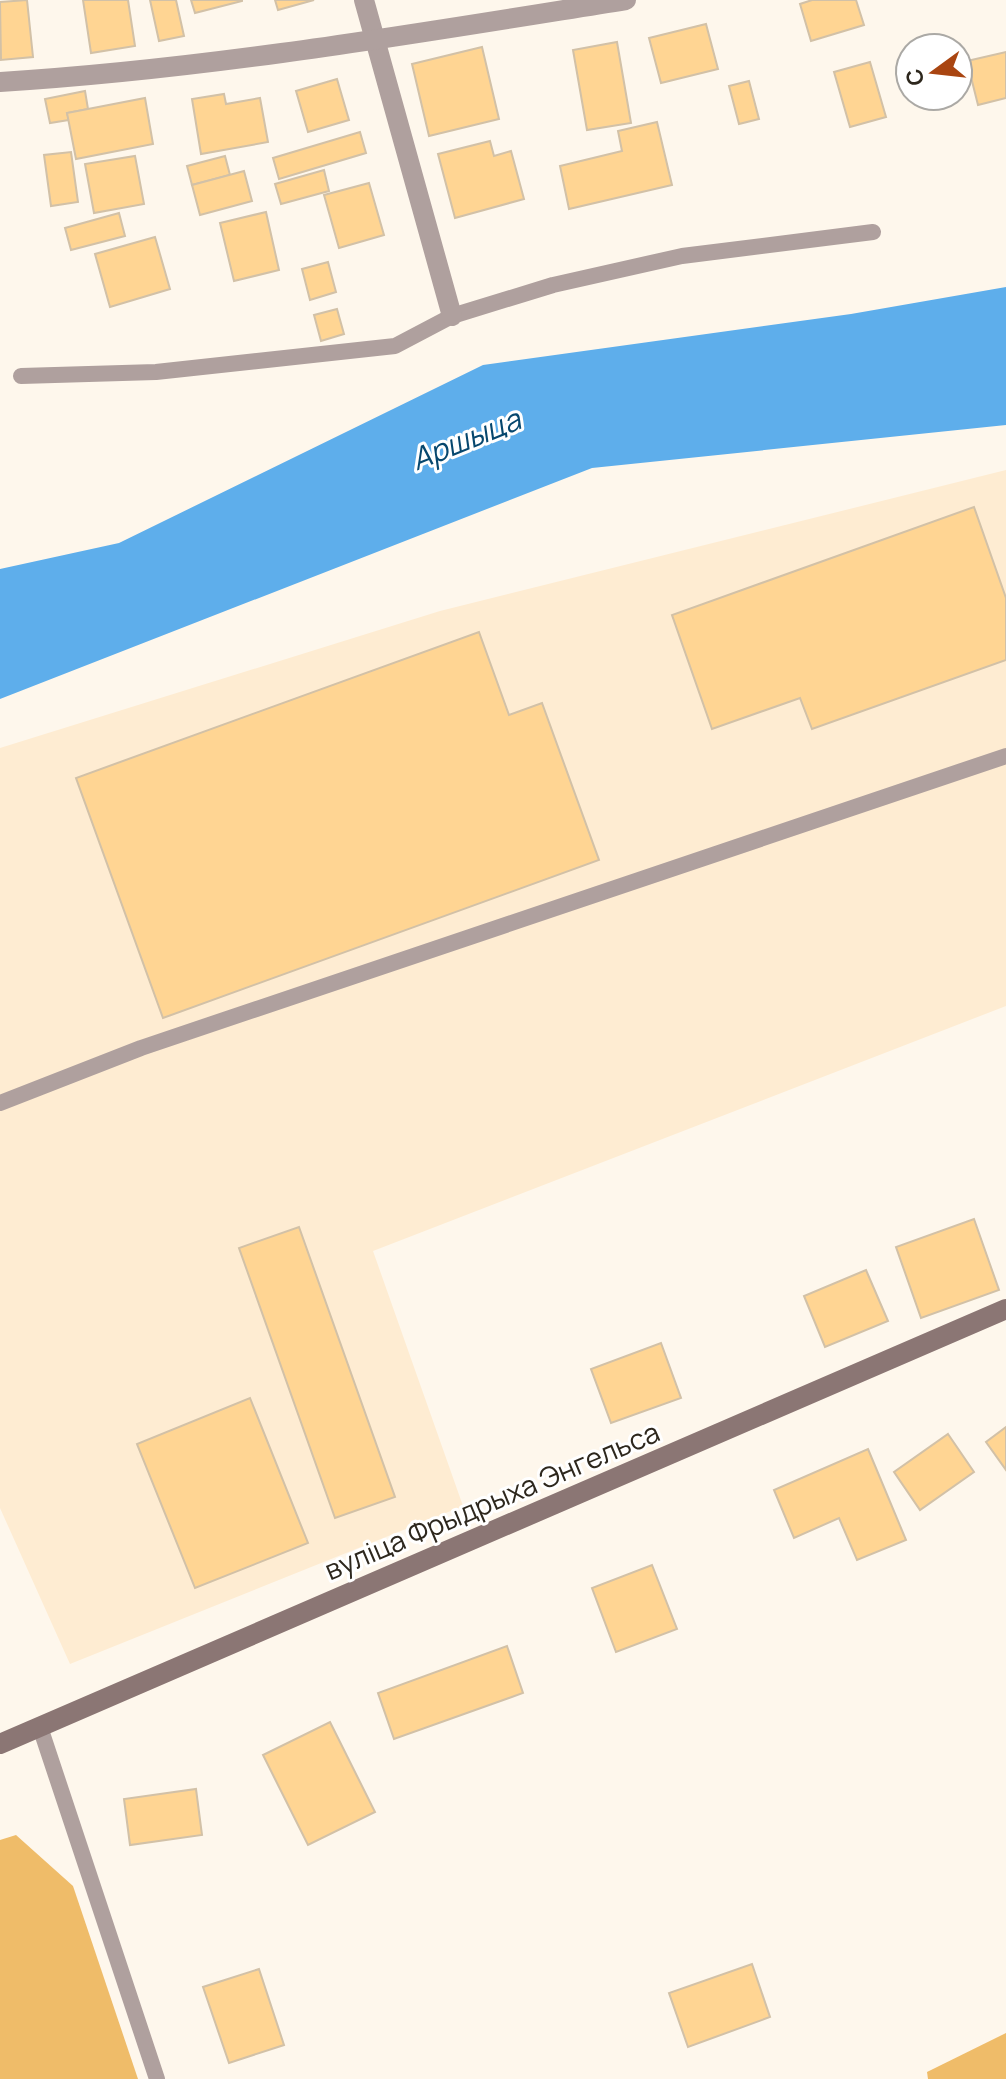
<svg xmlns="http://www.w3.org/2000/svg" width="1006" height="2079" viewBox="0 0 1006 2079" font-family="Manrope,sans-serif">
<rect width="100%" height="100%" fill="#fef7ec"/>
<path fill="#feecd2" d="M1006 470V1006L373 1251 463 1506 70 1664 0 1508V748L440 611Z"/>
<g fill="#efbc69">
<path d="M16 1835 73 1886 138 2079H0V1840Z"/>
<path d="M1006 2033V2079H928L927 2072Z"/>
</g>
<path fill="#5eaeeb" d="M1006 287V425L592 468 0 699V569L119 543 483 365 851 314Z"/>
<g fill="#ffd593" stroke="#d2c1a7" stroke-width="2">
<path d="M27 0 33 57 1 60 0 2Z"/>
<path d="M83 0H128L135 46 91 53Z"/>
<path d="M150 0H176L184 36 159 41Z"/>
<path d="M191 0H242V1L195 13Z"/>
<path d="M275 0H314L278 10Z"/>
<path d="M812 0H856L864 25 811 41 800 4Z"/>
<path d="M706 24 718 69 661 83 649 38Z"/>
<path d="M617 42 631 123 587 130 573 50Z"/>
<path d="M482 47 499 119 429 136 412 64Z"/>
<path d="M1006 52V98L978 105 967 61Z"/>
<path d="M870 62 886 117 850 127 834 72Z"/>
<path d="M337 79 349 120 308 132 296 91Z"/>
<path d="M749 81 759 119 739 124 729 86Z"/>
<path d="M85 91 88 109 67 113 69 120 50 123 45 99Z"/>
<path d="M224 94 226 104 260 98 268 142 201 154 192 99Z"/>
<path d="M145 98 153 144 76 159 67 113Z"/>
<path d="M657 122 672 185 569 209 560 166 622 151 618 131Z"/>
<path d="M360 132 366 153 279 179 273 158Z"/>
<path d="M490 141 494 156 511 151 524 199 455 218 438 154Z"/>
<path d="M71 152 78 202 51 206 44 155Z"/>
<path d="M135 156 144 204 94 213 85 164Z"/>
<path d="M225 156 230 175 192 185 187 166Z"/>
<path d="M324 170 329 191 281 204 275 184Z"/>
<path d="M244 171 252 201 200 215 192 185Z"/>
<path d="M369 183 384 235 339 248 324 195Z"/>
<path d="M266 212 279 270 234 281 220 223Z"/>
<path d="M119 213 125 236 71 250 65 228Z"/>
<path d="M155 237 170 289 110 307 95 254Z"/>
<path d="M328 262 336 292 310 300 302 269Z"/>
<path d="M337 309 344 334 321 341 314 315Z"/>
<path d="M974 507 1006 598V660L812 729 800 698 712 729 672 615Z"/>
<path d="M479 632 509 715 542 703 599 860 163 1018 76 778Z"/>
<path d="M974 1219 999 1290 921 1318 896 1247Z"/>
<path d="M299 1227 395 1497 335 1518 239 1248Z"/>
<path d="M866 1270 888 1321 825 1347 804 1296Z"/>
<path d="M661 1343 681 1398 611 1423 591 1369Z"/>
<path d="M250 1398 308 1543 195 1588 137 1444Z"/>
<path d="M1006 1427V1470L986 1442Z"/>
<path d="M948 1434 974 1472 920 1510 894 1472Z"/>
<path d="M868 1449 906 1540 857 1560 839 1518 794 1538 774 1490Z"/>
<path d="M652 1565 677 1629 616 1652 592 1588Z"/>
<path d="M507 1646 523 1693 394 1739 378 1693Z"/>
<path d="M330 1722 375 1812 308 1845 263 1755Z"/>
<path d="M196 1789 202 1835 130 1845 124 1799Z"/>
<path d="M752 1964 770 2017 688 2047 669 1993Z"/>
<path d="M259 1969 284 2045 229 2063 203 1987Z"/>
</g>
<g fill="none" stroke-linecap="round" stroke-linejoin="round">
<g stroke="#afa09e" stroke-width="16">
<path d="M21 376 156 372 395 346 452 316 553 285 682 256 873 232"/>
<path d="M0 1103 141 1048 1006 756"/>
<path d="M40 1727 157 2079"/>
</g>
<g stroke="#afa09e" stroke-width="20">
<path d="M364 0 452 316"/>
<path d="M0 82C210 69 419 33 626 0"/>
</g>
<path stroke="#8b7674" stroke-width="20" d="M0 1744 1006 1309"/>
</g>
<g text-anchor="middle" stroke-width="6" stroke-linejoin="round" paint-order="stroke">
<g font-size="28" fill="#2d271d" stroke="#fff">
<text transform="translate(492 1501) rotate(-23)" y="10">вуліца Фрыдрыха Энгельса</text>
</g>
<g font-size="30" font-style="italic" fill="#06476e" stroke="#fff">
<text transform="translate(466 440) rotate(-22)" y="10">Аршыца</text>
</g>
</g>
<g transform="translate(934 72) rotate(255)"><circle r="38" fill="#ffffff" stroke="#aba9a5" stroke-width="2"/>
<path d="M0-6L14 30L0 20L-14 30Z" fill="#a94511"/>
<text y="-12" font-size="22" font-weight="bold" text-anchor="middle" fill="#2d271d">С</text>
</g>
</svg>
